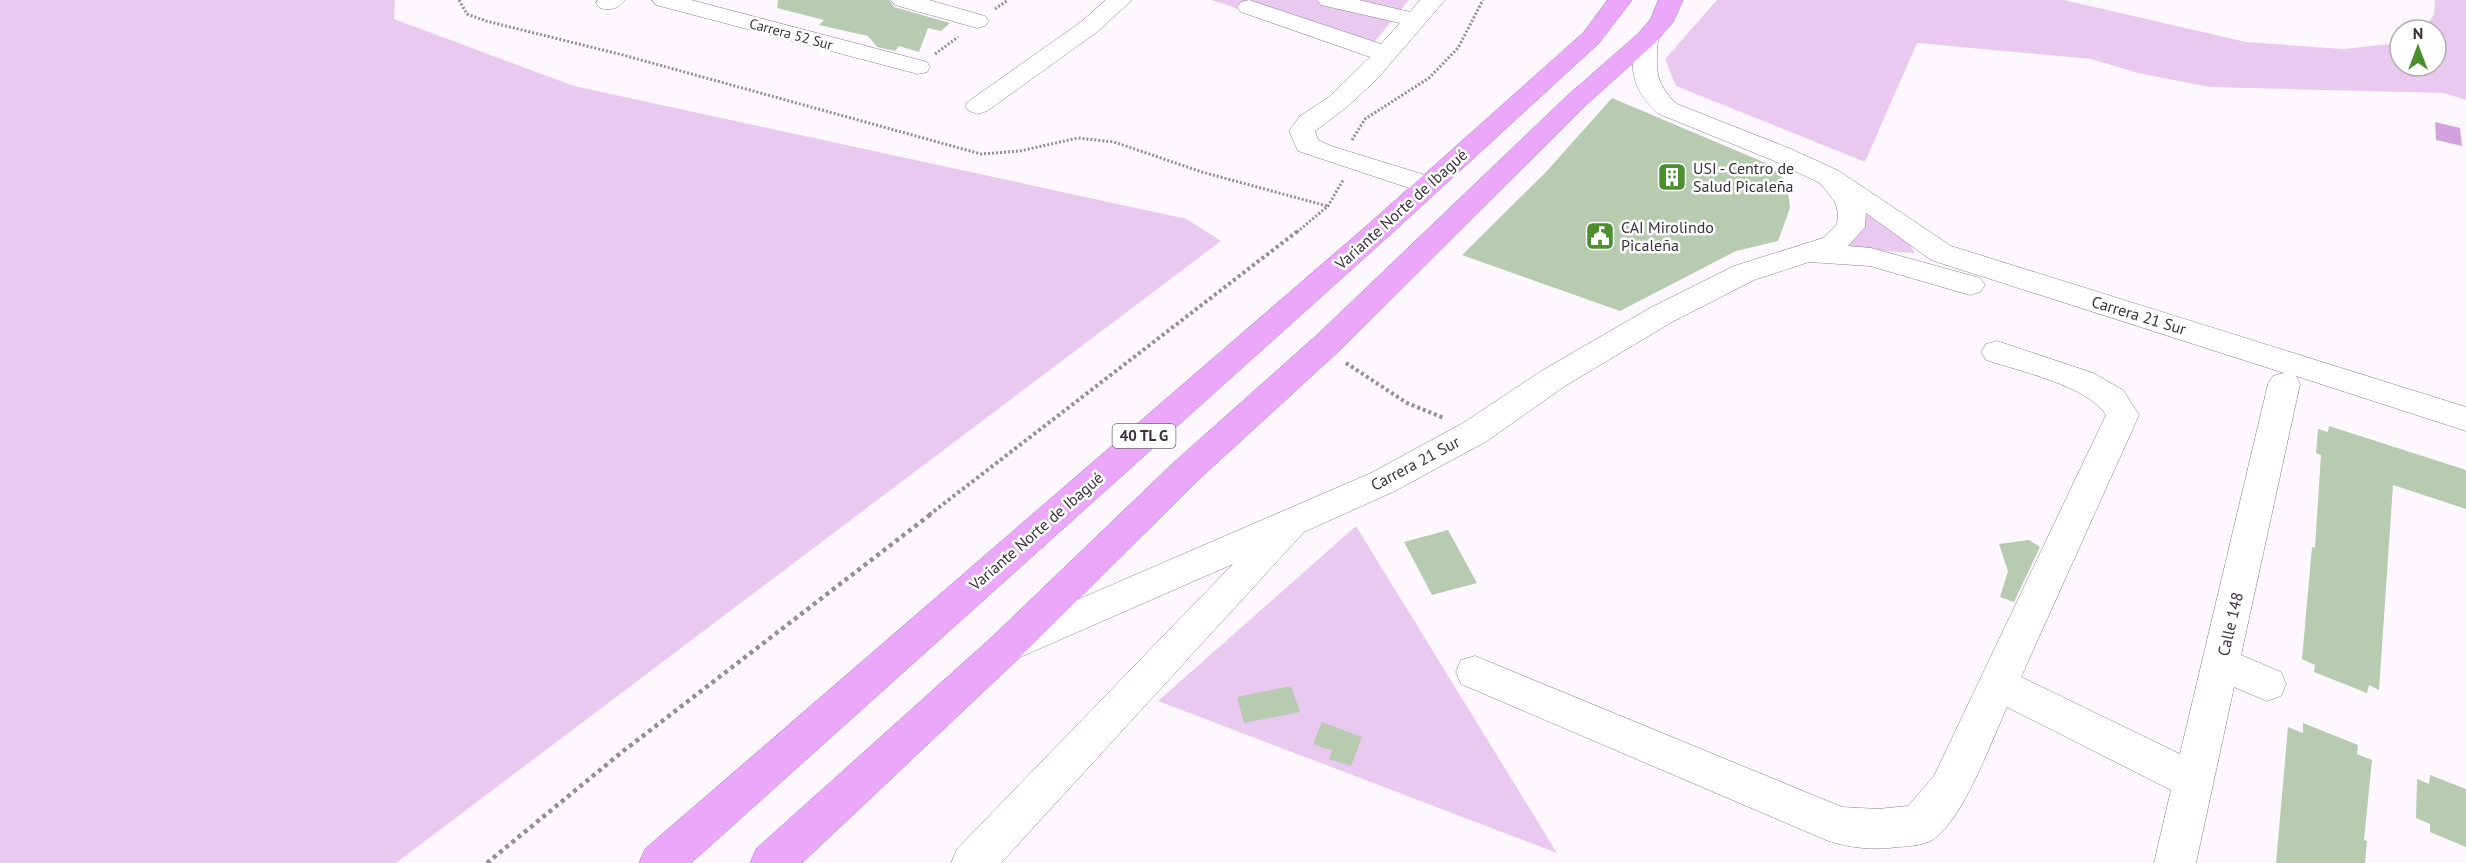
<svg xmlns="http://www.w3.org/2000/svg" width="2466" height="863" viewBox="0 0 2466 863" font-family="'PT Sans',sans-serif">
<rect width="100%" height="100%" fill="#fcf8fd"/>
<g fill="#eac9f1">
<path d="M0 0H395L394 19 574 86 1187 219 1221 241 396 863H0Z"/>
<path d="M1211 0H1409L1367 51Z"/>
<path d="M1717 0H2064L2246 42 2343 49 2400 43V66H2436V30H2424L2434 14 2435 0H2466V100L2444 93 2209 87 2138 73 2091 59 1917 43 1865 162 1676 86 1665 59Z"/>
<path d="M1862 209 1908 242 1915 253 1842 248Z"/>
<path d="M1356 526 1557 853 1158 701Z"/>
</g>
<path fill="#d2a2dc" d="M2435 122 2460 128 2462 146 2436 140Z"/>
<g fill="#b7cbb0">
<path d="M778 0H889L894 7 950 23 941 31 928 28 919 52 899 46 895 51 877 47 868 36 819 25 824 20 777 8Z"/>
<path d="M1612 98 1768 164 1787 182 1790 208 1778 241 1736 251 1620 311 1462 255 1546 172Z"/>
<path d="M2329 426 2466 470V509L2393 485 2379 690 2369 685 2367 693 2314 672 2315 665 2302 659 2312 547 2315 548 2321 455 2316 453 2318 429 2328 432Z"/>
<path d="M1448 530 1477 583 1432 595 1404 542Z"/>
<path d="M2029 540 2040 547 2014 602 2000 597 2008 571 1999 544Z"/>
<path d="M1291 686 1300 712 1244 723 1237 697Z"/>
<path d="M1322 722 1362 737 1351 766 1329 759 1332 751 1313 744Z"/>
<path d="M2303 723 2358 745 2357 754 2372 760 2364 840 2367 841 2365 863H2276L2288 727 2303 733Z"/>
<path d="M2430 775 2466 789V847L2430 832V824L2416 818 2417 779 2429 784Z"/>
</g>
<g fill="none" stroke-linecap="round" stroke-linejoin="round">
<g stroke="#8f7b93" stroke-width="1">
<g id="minor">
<path d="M598 0H625C618 9 610 11 600 8L596 3Z"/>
<path d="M652 0H691L927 62 930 67 927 72 918 74 656 5Z"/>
<path d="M891 0H929L985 16 989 21 985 26 977 28 895 5Z"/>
<path d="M1106 0H1132L1097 32 987 111 978 114 969 111 965 106 969 101 1081 22Z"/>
<path d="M1249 0 1381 44 1400 23 1321 5 1317 0H1359L1410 12 1420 0H1445L1377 79 1347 107 1315 131 1318 140 1331 146 1438 179 1442 185 1438 191 1428 193 1418 191 1298 151 1289 131 1300 116 1329 97 1370 57 1241 12 1237 7 1241 2Z"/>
<path d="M1646 32 1654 34 1658 39C1656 68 1654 83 1677 104L1791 149 1839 171 1951 246 2466 407V431L2296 376 2300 384 2241 655 2281 672 2286 684 2281 696 2267 701 2234 687 2196 863H2154L2171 790 2007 707C1991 742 1964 817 1934 839 1922 847 1903 846 1889 848 1868 850 1846 847 1826 840L1461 684 1456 672 1461 660 1475 656 1842 807 1878 809 1908 806 1934 776 2106 415C2088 386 2019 371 1986 360L1981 352 1986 344 1997 341 2093 373 2123 390 2139 415 2021 677 2180 754 2268 384 2273 376 2284 373 1931 260 1866 213 1865 227 1848 246 1871 248 1980 278 1985 285 1980 292 1970 295 1870 266 1809 262 1754 280 1672 322 1565 386 1487 441 1395 491 1304 532 1001 863H951L957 849 1233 564 1009 662 996 657 990 646 996 635 1371 473 1463 423 1543 370 1650 308 1734 266 1823 238 1837 224 1838 213 1835 202 1820 183 1772 160 1659 114C1641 98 1631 82 1633 57 1633 48 1633 41 1638 34Z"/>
</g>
</g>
<g stroke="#ad7db7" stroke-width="1">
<g id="highway">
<path d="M1608 0H1632L1599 43 1391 234 691 863H639L645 849 1371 222 1583 33Z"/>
<path d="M1659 0H1683L1673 22 1654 44 1586 105 1340 350 1195 483 1018 659 802 863H750L756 849 992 637 1171 465 1318 334 1568 95 1638 34 1650 20Z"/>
</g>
</g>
<g stroke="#948e96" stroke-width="3" stroke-dasharray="2 2" stroke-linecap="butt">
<path d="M459 0 467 14 486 21 623 55 981 154 1020 151 1078 138 1114 142 1202 172 1327 206"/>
<path d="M995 9 1008 0"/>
<path d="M935 54 958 37"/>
<path d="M1352 140 1365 119 1429 78 1458 48 1483 0"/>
<path d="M1297 232 1328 206 1343 180"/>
</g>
<g stroke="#948e96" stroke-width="4" stroke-dasharray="3 3" stroke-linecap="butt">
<path d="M1346 363 1407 403 1444 418"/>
<path d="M929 515 1299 230"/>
</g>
<path stroke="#948e96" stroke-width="4.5" stroke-dasharray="4 4" stroke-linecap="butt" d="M487 863 622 752 931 514"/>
<use href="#minor" fill="#fff" fill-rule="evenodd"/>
<use href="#highway" fill="#eba7fa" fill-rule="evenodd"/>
</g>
<defs>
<g id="building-square" transform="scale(1.5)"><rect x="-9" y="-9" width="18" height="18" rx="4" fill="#4d8e31" stroke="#fff"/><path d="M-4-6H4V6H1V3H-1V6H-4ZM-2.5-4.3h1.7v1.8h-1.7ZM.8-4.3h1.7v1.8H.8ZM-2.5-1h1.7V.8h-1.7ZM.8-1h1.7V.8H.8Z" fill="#fff"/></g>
<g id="civic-square" transform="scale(1.5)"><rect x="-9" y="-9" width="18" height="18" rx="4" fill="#4d8e31" stroke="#fff"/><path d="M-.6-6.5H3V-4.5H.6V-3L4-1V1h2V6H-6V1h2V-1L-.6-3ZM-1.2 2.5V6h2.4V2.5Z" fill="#fff"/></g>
</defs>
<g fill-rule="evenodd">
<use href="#building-square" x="1672" y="177"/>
<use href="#civic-square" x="1600" y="236"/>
</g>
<g text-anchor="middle" stroke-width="5" stroke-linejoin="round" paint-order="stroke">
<g font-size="14" fill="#39303b" stroke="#fff">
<text transform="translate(791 34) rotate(15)" y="5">Carrera 52 Sur</text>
</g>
<rect fill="#fff" stroke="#746e76" stroke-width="1.5" x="1112.5" y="424" width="63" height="24" rx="4.5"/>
<g font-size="15" font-weight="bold" fill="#39303b">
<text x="1144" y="441">40 TL G</text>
</g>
<g font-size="16" fill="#39303b" stroke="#fff" text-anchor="start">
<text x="1693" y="174">USI - Centro de<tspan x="1693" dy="18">Salud Picaleña</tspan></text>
<text x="1621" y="233">CAI Mirolindo<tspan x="1621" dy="18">Picaleña</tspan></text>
</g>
<g font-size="16" fill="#39303b" stroke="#fff">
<text transform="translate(1401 209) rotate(-42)" y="6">Variante Norte de Ibagué</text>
<text transform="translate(2139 315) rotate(17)" y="6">Carrera 21 Sur</text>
<text transform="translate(1415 463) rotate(-28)" y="6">Carrera 21 Sur</text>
<text transform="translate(1036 531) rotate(-41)" y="6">Variante Norte de Ibagué</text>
<text transform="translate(2230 624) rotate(-77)" y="6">Calle 148</text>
</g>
</g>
<g transform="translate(2418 48)"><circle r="28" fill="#ffffff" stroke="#b0acb1" stroke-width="1.5"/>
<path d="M0-4.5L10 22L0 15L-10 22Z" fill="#4d8e31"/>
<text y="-9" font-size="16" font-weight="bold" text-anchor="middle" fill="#39303b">N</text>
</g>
</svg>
